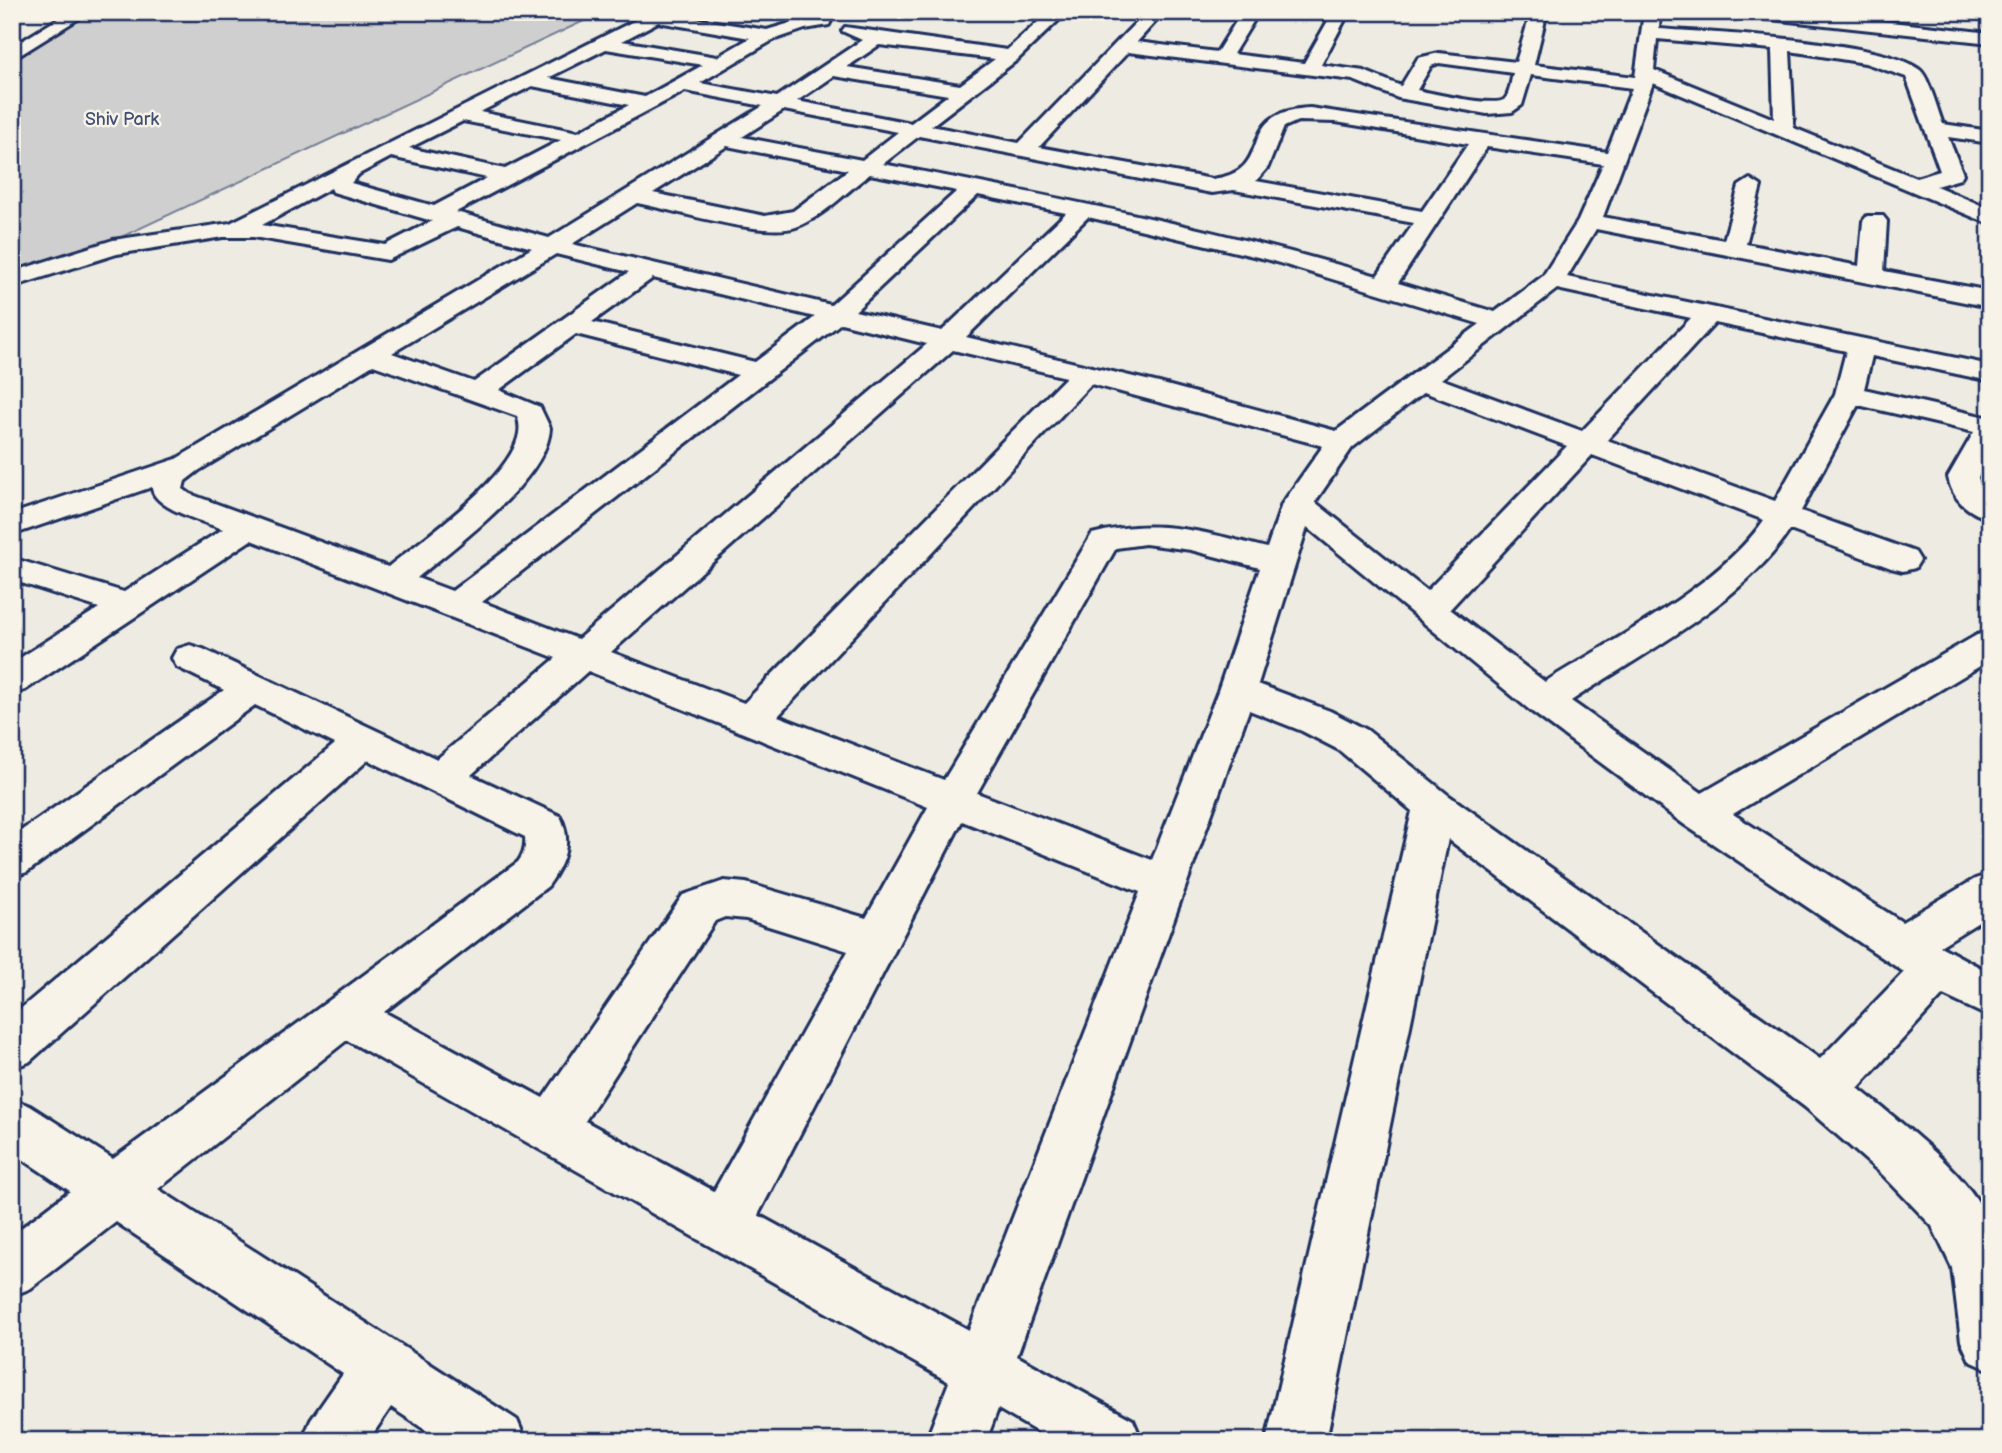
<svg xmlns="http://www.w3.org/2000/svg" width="2002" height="1453" viewBox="0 0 2002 1453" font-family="'Balsamiq Sans',sans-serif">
<rect width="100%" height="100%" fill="#eeebe2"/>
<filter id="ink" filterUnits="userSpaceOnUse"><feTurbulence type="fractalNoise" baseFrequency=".0143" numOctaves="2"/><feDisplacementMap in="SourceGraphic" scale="14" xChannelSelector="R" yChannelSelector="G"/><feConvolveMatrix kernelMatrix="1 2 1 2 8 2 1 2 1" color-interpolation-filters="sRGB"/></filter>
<g filter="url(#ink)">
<path fill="#cfcfcf" stroke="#757f96" stroke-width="2" d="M89 12H603L12 288V60Z"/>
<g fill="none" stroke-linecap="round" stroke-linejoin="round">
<g stroke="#1b2f5e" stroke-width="6">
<g id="street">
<path d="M69 12H89L12 60V47Z"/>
<path d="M652 12H674L672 15 767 30 804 19 829 17 831 21 829 25 805 29 773 40 700 83 777 97 862 40 842 31 845 27 1007 50 1049 12H1067L1017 60 931 126 1019 143 1146 12H1164L1137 42 1217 52 1242 12H1259L1233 54 1304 63 1333 12H1349L1321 65 1364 71 1401 86 1418 58 1439 53 1516 62 1531 12H1547L1534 65 1635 77 1644 12H1660L1659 29C1712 33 1882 40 1920 70 1929 77 1938 112 1943 124L1990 131V143L1948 137 1963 174 1960 179 1936 186 1990 209V224L1653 83 1603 217 1724 240 1739 186 1750 179 1761 186 1746 244 1859 266 1863 221 1867 216H1883L1887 221 1884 271 1990 291V307L1596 229 1567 277 1990 365V381L1872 356 1864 389 1990 418V457L1978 477 1981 488 1990 494V519C1968 513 1952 499 1948 477L1974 432 1858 405 1801 511 1915 552 1920 560 1915 568 1903 571 1891 568 1790 530C1741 604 1645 652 1571 701L1702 793 1977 635 1990 632V660L1733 814 1902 922 1975 879 1990 874V915L1940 946 1990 973V1017L1943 995 1858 1088C1894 1118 1984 1183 1990 1231 1995 1272 1990 1326 1990 1370L1970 1361 1961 1341 1952 1268 1932 1226 1883 1175 1805 1107 1448 839 1326 1441H1266L1412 811 1339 750 1302 731 1249 710 1017 1356 1133 1420 1142 1441H1053L998 1409 986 1441H926L949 1382 347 1040 158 1189 517 1420 526 1441H442L391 1407 368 1441H302L311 1420 343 1374 116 1222 31 1288 12 1296V1235L70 1191 12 1152V1099L30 1106 113 1159 518 862C524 854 526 847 525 837L368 760 29 1062 12 1068V1016L335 744 255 705 27 872 12 877V837L224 690 177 667 172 658 177 649 190 645 203 649 437 759 556 658 251 540 25 690 12 694V663L99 608 12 580V558L124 592 223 529C205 522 152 508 152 487L12 535V514L176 459 532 248 457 227 388 260 253 237H223L117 254 12 287V272L113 240 230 223ZM658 22 750 38 717 57 622 41ZM1657 39 1772 49 1774 119 1654 70ZM879 45 995 59 960 85 847 67ZM606 49 703 65 645 97 548 78ZM1790 51 1865 63 1906 77 1940 171 1916 178 1794 128ZM1128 52 1353 80 1398 98 1487 114 1512 112 1522 105 1531 75 1632 88 1607 152 1310 108C1230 112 1280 171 1212 179L1039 147ZM1439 63 1513 73C1511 80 1510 94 1505 99 1496 108 1431 93 1417 90L1431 66ZM834 76 948 95 911 123 797 101ZM532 86 629 105 578 132 480 112ZM685 91 763 106 549 238 456 212ZM784 110 898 132 862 160 742 137ZM463 121 561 140 505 169 409 148ZM1298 121 1336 122 1468 144 1422 211 1256 181 1268 167 1284 127ZM919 136 1212 193 1234 190 1414 223 1377 276C1215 228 1049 196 883 164ZM727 146 848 170 793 211 765 216 653 193ZM1487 147 1603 164 1578 221 1543 276 1495 312 1398 283ZM391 157 487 178 434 206 351 183 359 174ZM870 174 957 191 831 305 572 244 637 203C674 210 762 238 796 227 823 217 847 191 870 174ZM331 188 333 192 432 221 385 245 262 225ZM978 195 1066 213 942 331 855 311ZM1088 217 1266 259 1480 324 1336 431 1159 383 966 337ZM556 254 629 272 474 382 392 353ZM653 278 815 317 755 362 592 322ZM1557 289 1691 318 1582 431 1441 379ZM841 323 927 344 578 639 482 602ZM1715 323 1846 351 1835 394 1775 501 1607 440ZM576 334 738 375 452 591 417 578C454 547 548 479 550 428L540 407 499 390ZM953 350 1066 377 744 703 611 652ZM373 365 517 416C538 462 419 541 388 567L190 494 183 489 185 481 198 471ZM1091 384 1323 446 1282 504 1267 548C1205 532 1156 517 1092 534L944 780 778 716ZM1424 392 1567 446 1427 591 1315 502 1352 448ZM1592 455 1764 520C1718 587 1615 638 1545 682L1450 609ZM1307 527 1531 711 1685 825 1904 972 1820 1059 1448 795 1367 730 1330 711 1258 684ZM1145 544 1191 550 1260 568 1218 691 1152 860 977 793 1116 548ZM588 671 928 807 866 918 746 883 724 881 683 895 543 1098 384 1012 548 886C564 864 573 842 560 816L471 775ZM962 821 1140 892 969 1330 758 1215ZM725 917 746 919 848 951 714 1191 585 1121 715 921Z"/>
<path d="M1744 12H1801L1990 33V43L1752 17Z"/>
</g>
</g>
<use href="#street" fill="#f7f3e8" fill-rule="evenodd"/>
</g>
</g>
<g text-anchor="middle" stroke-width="5" stroke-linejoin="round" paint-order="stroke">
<g font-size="18" fill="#3f4f75" stroke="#f7f3e8">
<text x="122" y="125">Shiv Park</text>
</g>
</g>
<rect width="2002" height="1453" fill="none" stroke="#f7f3e8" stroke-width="42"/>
<rect x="21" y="21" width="1960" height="1411" fill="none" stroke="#1b2f5e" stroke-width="2.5" filter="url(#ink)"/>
</svg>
